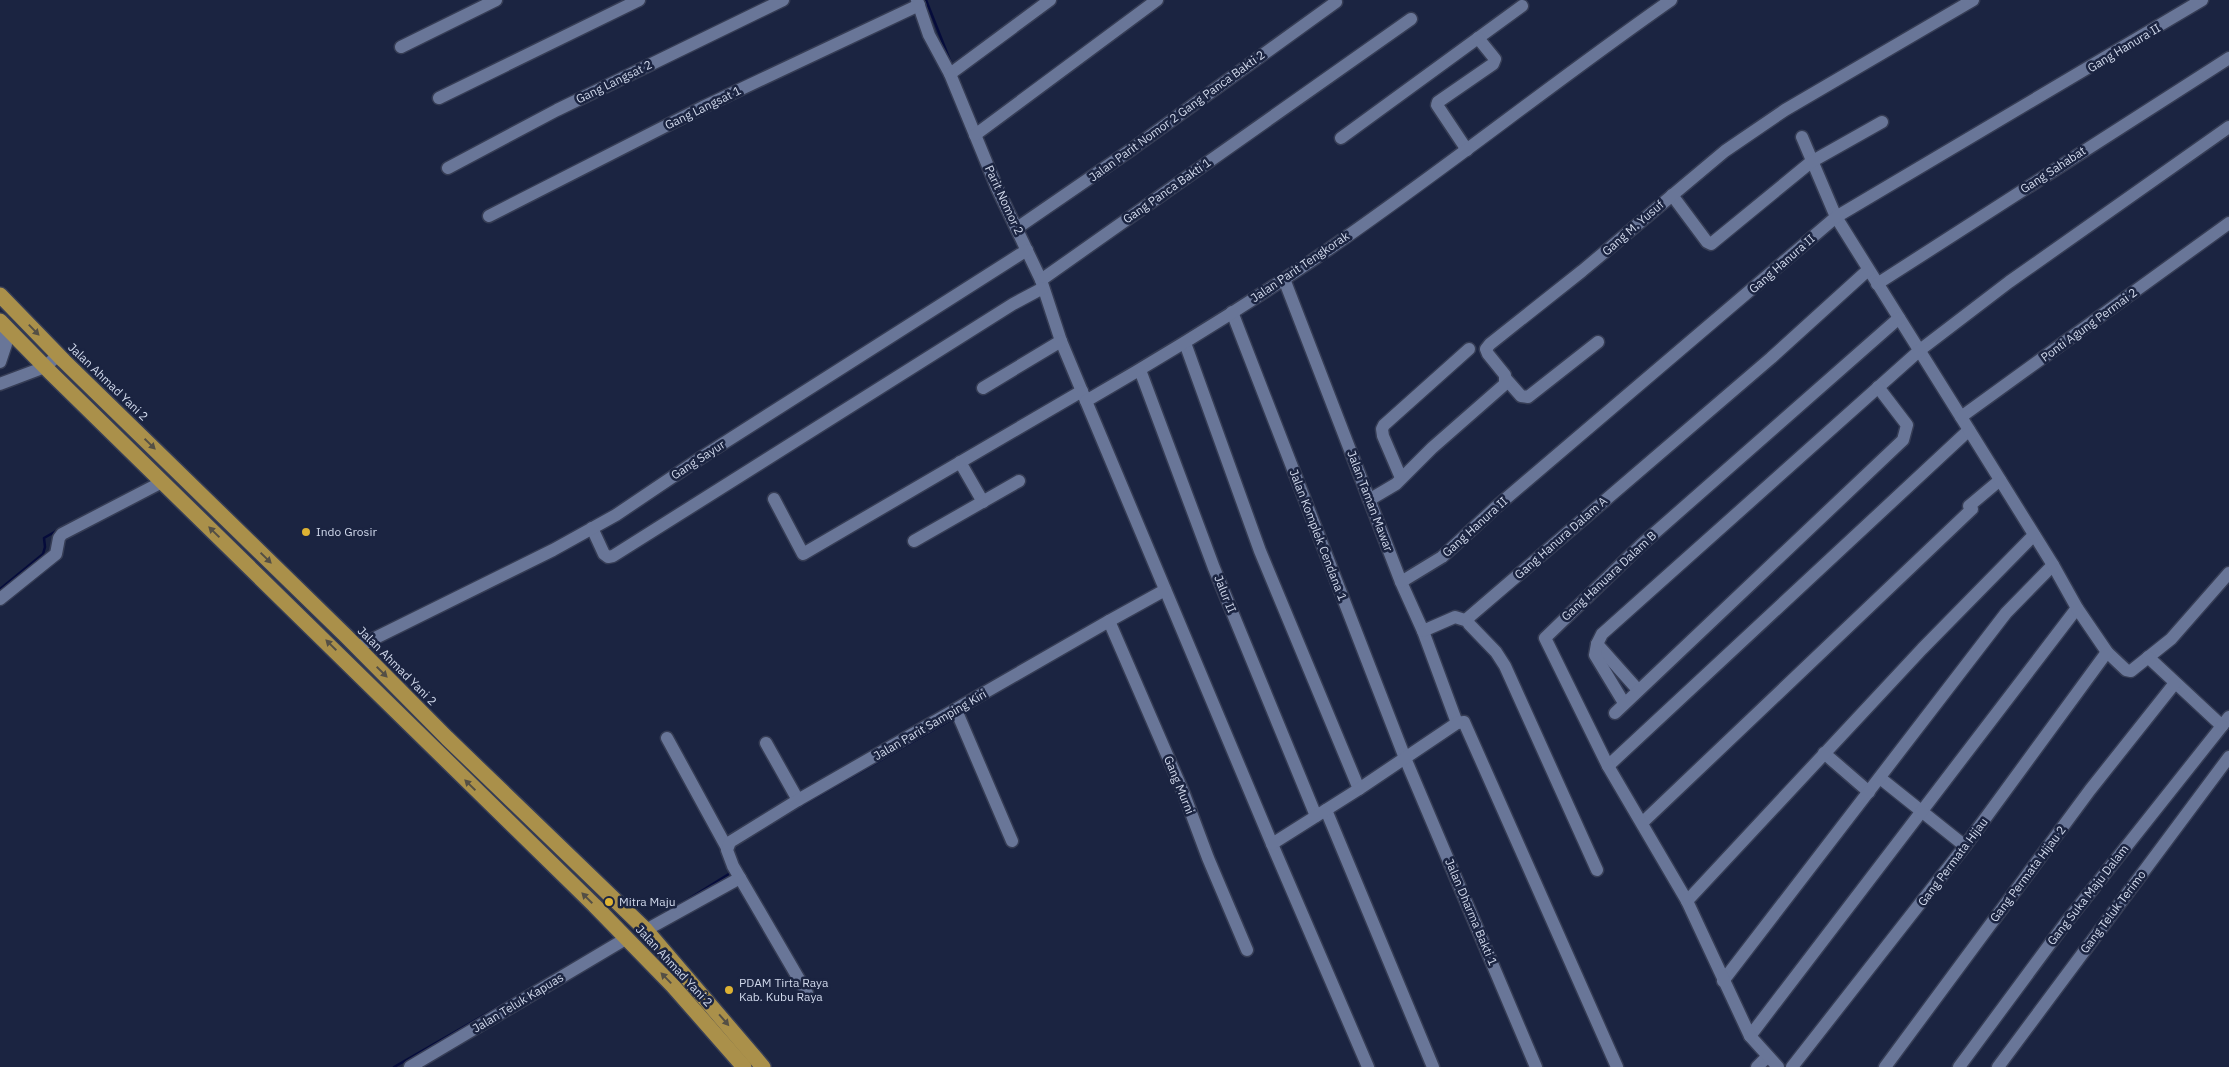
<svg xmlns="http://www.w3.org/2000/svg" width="2229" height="1067" viewBox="0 0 2229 1067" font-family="'IBM Plex Sans',sans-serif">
<rect width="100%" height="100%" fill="#1b2441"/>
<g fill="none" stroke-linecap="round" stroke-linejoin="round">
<g stroke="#050b3b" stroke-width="2.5">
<path d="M926 0 951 63"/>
<path d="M124 495 143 485"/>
<path d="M0 589 43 554 45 547 44 538 58 530"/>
<path d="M790 812 954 718"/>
<path d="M679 905 732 872"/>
<path d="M394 1067 528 990"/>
</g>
<g stroke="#363d55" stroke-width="15">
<g id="minor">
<path d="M917 0 929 35 950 74 997 188 1041 280 1061 341 1086 401"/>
<path d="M401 47 496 0"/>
<path d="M950 74 1050 0"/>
<path d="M439 98 639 0"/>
<path d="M975 135 1157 0"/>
<path d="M1802 137 1836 217 1961 417"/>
<path d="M1341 138 1522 6"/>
<path d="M1467 150 1437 105 1438 102 1493 64 1495 59 1478 38"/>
<path d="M448 168 557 110 783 0"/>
<path d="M1672 195 1707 242 1711 244 1811 162 1882 122"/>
<path d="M489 216 703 107 919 5"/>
<path d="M1017 228 1132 149 1336 2"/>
<path d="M1284 279 1401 582 1423 631 1457 723"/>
<path d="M1041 280 1411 19"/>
<path d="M1877 284 2229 58"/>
<path d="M1232 312 1405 758 1536 1067"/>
<path d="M1185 343 1260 551 1359 789"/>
<path d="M0 362 6 344 4 325"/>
<path d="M1140 370 1214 568 1316 816"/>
<path d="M1506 379 1521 396 1528 397 1598 342"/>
<path d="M0 384 45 367 58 355"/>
<path d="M983 388 1061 341"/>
<path d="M960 462 983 502"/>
<path d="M1401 478 1383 436 1382 429 1384 425 1469 349"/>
<path d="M774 499 803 554 1082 391"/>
<path d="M1369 500 1396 484 1432 448 1505 384V375L1488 354 1486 349 1490 344 1582 271 1725 151 1785 110 1973 0"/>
<path d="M592 528 604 554 608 557 613 556 1013 304 1043 288"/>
<path d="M914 541 1019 481"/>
<path d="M1401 582 1442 557 1496 507 1836 217 2202 0"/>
<path d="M0 599 56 554 59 538 62 534 162 482"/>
<path d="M1109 621 1184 794 1208 858 1247 950"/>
<path d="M1423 631 1455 617 1468 621"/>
<path d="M1597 644 1638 690"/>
<path d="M357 647 553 550 616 515 705 455 1027 250"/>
<path d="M2107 652 2126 670 2131 671 2171 639 2229 573"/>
<path d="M2148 657 2222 726 2229 717"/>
<path d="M1624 703 1595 655 1597 644 1602 634 1920 350 2009 282 2229 127"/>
<path d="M956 710 1012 841"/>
<path d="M1615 713 1903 440 1907 425 1878 387"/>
<path d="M667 738 727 848"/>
<path d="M766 743 798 800"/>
<path d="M1824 753 1869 792"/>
<path d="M1608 766 1969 430"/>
<path d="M1880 778 1965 846"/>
<path d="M1326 810 1433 1067"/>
<path d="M1642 823 1972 509 1969 506 2000 480"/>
<path d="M1272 844 1368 1067"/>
<path d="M1597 870 1505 666 1496 652 1469 624 1468 618 1771 358 1868 270"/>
<path d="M1687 901 1922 649 2034 535"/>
<path d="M646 930 740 878"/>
<path d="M1723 981 2006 613 2053 565"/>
<path d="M807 993 733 866 727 850 730 842 798 800 1109 621 1165 590"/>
<path d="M1750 1036 2077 608"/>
<path d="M410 1067 627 938"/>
<path d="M1617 1067 1464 722 1457 723 1359 789 1272 844 1086 401C1169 353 1250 303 1329 249 1445 169 1555 81 1671 0"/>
<path d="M1757 1067 1767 1057"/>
<path d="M1778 1067 1750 1036 1687 901 1608 766 1545 638 1641 545 1899 318"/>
<path d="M1792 1067 1965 846 2107 652 2077 608 2053 565 1961 417 2229 223"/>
<path d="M1885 1067 2090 790 2175 683"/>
<path d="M1959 1067 2064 925 2222 726"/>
<path d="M1998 1067 2229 757"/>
</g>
</g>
<g stroke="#363d55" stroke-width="18">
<g id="highway">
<path d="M0 295 64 361 346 636 447 738 646 930 763 1067"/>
<path d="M0 321 51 373 594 905 673 986 744 1067"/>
</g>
</g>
<use href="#minor" stroke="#697698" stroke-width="12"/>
<use href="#highway" stroke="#aa904a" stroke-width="15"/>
</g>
<defs><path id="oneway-solid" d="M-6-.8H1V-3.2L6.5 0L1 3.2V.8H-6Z" transform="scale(1.25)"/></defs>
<g fill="#544f45">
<use href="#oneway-solid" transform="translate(34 330) rotate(46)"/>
<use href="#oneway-solid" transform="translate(150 444) rotate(44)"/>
<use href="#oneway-solid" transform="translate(214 532) rotate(-136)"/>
<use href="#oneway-solid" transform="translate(266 558) rotate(44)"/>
<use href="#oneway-solid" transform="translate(331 645) rotate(-135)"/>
<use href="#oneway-solid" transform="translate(382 672) rotate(45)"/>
<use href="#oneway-solid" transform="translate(470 785) rotate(-136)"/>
<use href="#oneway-solid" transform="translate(587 898) rotate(-135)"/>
<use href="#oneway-solid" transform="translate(666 978) rotate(-134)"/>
<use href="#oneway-solid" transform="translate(724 1020) rotate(49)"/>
</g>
<g fill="#ddb233" stroke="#1b2441" stroke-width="2">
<circle cx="306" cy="532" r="5"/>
<circle cx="609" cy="902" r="5"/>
<circle cx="729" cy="990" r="5"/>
</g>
<g text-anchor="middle" stroke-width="5" stroke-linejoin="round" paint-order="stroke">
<g font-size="12" fill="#d0d8eb" stroke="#1b2441">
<text transform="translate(2124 48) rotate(-31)" y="4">Gang Hanura II</text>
<text transform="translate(614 82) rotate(-26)" y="4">Gang Langsat 2</text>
<text transform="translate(703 108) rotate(-26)" y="4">Gang Langsat 1</text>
<text transform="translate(1177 116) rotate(-36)" y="4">Jalan Parit Nomor 2 Gang Panca Bakti 2</text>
<text transform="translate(2053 170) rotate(-33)" y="4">Gang Sahabat</text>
<text transform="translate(1167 191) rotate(-35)" y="4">Gang Panca Bakti 1</text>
<text transform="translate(1004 200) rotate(65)" y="4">Parit Nomor 2</text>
<text transform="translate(1633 228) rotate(-41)" y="4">Gang M. Yusuf</text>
<text transform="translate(1782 264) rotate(-41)" y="4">Gang Hanura II</text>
<text transform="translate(1300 267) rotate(-34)" y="4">Jalan Parit Tengkorak</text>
<text transform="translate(2089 325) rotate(-36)" y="4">Ponti Agung Permai 2</text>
<text transform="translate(108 382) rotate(44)" y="4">Jalan Ahmad Yani 2</text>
<text transform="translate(698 460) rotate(-33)" y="4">Gang Sayur</text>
<text transform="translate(1370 501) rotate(69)" y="4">Jalan Taman Mawar</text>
<text transform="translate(1475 527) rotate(-42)" y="4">Gang Hanura II</text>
<text transform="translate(1318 535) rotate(69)" y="4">Jalan Komplek Cendana 1</text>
<text transform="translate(1561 538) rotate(-41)" y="4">Gang Hanura Dalam A</text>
<text transform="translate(1609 576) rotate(-43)" y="4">Gang Hanuara Dalam B</text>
<text transform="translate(1225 594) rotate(68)" y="4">Jalur II</text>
<text transform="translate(397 666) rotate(45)" y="4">Jalan Ahmad Yani 2</text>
<text transform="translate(930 725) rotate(-30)" y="4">Jalan Parit Samping Kiri</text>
<text transform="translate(1179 785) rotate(68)" y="4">Gang Murni</text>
<text transform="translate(1953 862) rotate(-53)" y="4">Gang Permata Hijau</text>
<text transform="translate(2028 874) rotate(-53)" y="4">Gang Permata Hijau 2</text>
<text transform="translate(2088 895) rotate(-52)" y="4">Gang Suka Maju Dalam</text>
<text transform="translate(1471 912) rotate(67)" y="4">Jalan Dharma Bakti 1</text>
<text transform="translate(2113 912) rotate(-53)" y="4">Gang Teluk Terimo</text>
<text transform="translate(674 966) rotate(47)" y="4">Jalan Ahmad Yani 2</text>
<text transform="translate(518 1003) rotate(-31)" y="4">Jalan Teluk Kapuas</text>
</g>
<g font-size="12" fill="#d0d8eb" stroke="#1b2441" text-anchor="start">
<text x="316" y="536">Indo Grosir</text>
<text x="619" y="906">Mitra Maju</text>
<text x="739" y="987">PDAM Tirta Raya<tspan x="739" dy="14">Kab. Kubu Raya</tspan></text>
</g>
</g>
</svg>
